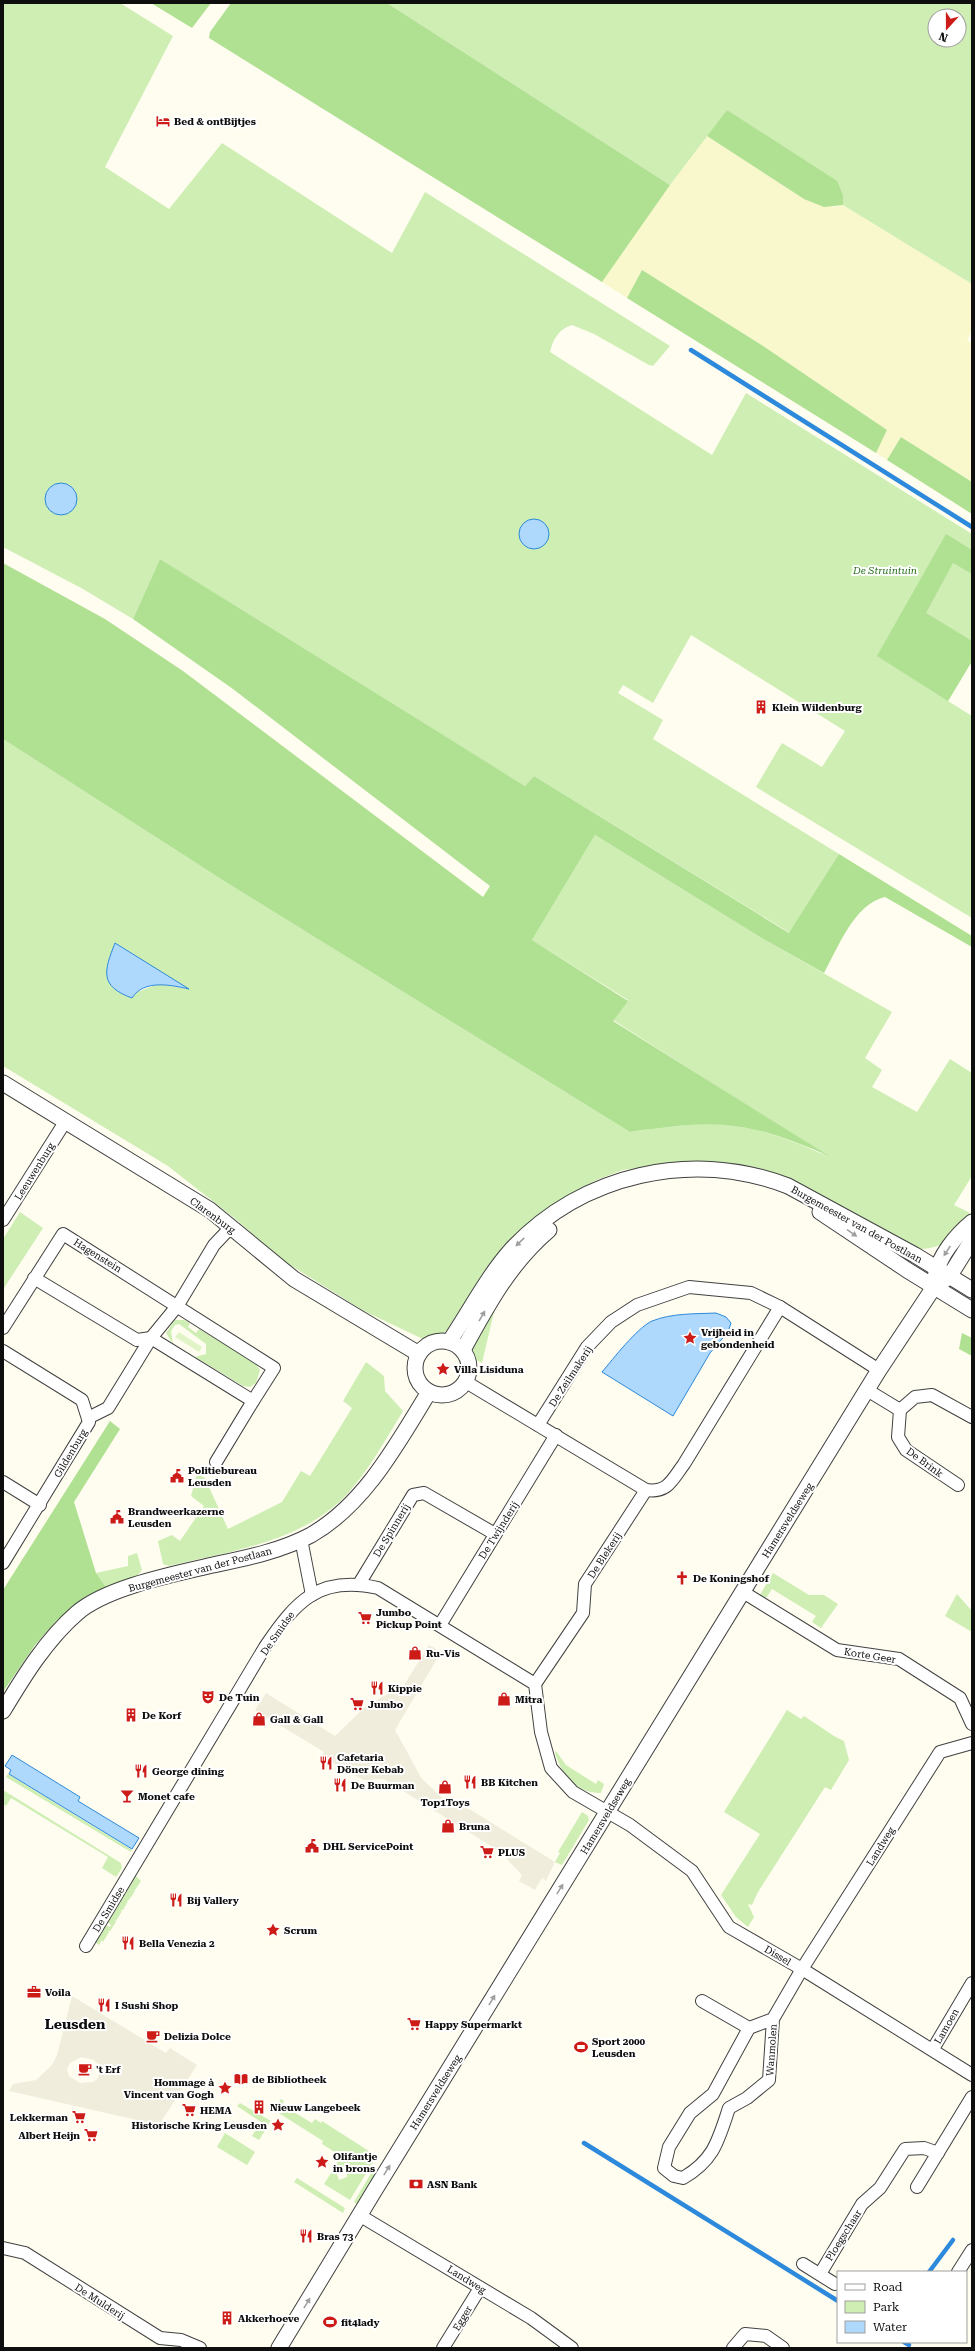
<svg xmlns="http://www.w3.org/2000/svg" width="975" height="2351" viewBox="0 0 975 2351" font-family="'Roboto Serif',serif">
<rect width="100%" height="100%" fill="#fffdef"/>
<path fill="#f8f8cc" d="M707 136 804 199 834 207 843 205 972 284V331L967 340 972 343V482L901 437 887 460 876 453 887 430 760 344 642 270 627 298 602 282 658 201Z"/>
<g fill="#ceeeb4" fill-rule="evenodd">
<path d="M3 3H120L173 36 105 167 169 209 222 143 392 253 425 192 670 346 653 366 649 365 594 334 572 325C559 329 553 339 550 352L712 455 746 393 972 534V661L948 701 972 716V918L756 787 782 743 822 767 845 731 691 635 653 703 623 685 618 693 663 720 653 739 839 854 790 933 534 776 525 786 453 742 452 744 160 559 133 619 83 589 3 547Z"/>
<path d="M387 3H972V284L843 205V195L727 110 670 185ZM935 16H959V40H935Z"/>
<path d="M3 739 232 886 630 1132C643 1129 656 1129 669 1127 731 1118 768 1130 825 1155L613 1020 628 1000 532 940 595 835 760 937 892 1012 865 1058 882 1070 872 1087 917 1112 950 1059 972 1073V1176L954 1205 970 1213C952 1238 946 1250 913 1249L744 1167 710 1162H684L623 1170 599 1179 568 1195 544 1211 519 1233 483 1273 447 1330 437 1339 425 1340 364 1311 279 1258 238 1221 168 1166 3 1066ZM115 943 188 989 158 984 135 993Z"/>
<path d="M20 1212 43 1228 4 1288 3 1239Z"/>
<path d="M498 1295 482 1363 471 1357 472 1345Z"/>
<path d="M175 1320H184L190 1323 188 1327 196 1333 199 1329 255 1363 260 1370 256 1383 250 1387 243 1386 195 1357 206 1354V1344L179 1324 175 1325 171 1331 173 1344 166 1333Z"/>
<path d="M366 1362 384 1376 385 1391 403 1411C386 1439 370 1468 349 1492 304 1542 231 1551 169 1566L163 1564 158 1541 172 1535 180 1541 204 1506 191 1496 197 1474 205 1478 228 1529 282 1502 301 1471 310 1476 352 1408 343 1401Z"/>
<path d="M137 1553 142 1570 137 1576 106 1587 96 1573 128 1566V1556Z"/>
<path d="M773 1573 809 1595H824L838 1604 821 1628 812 1622 816 1616 772 1589 766 1598 760 1595Z"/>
<path d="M957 1594 972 1611V1632L945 1616Z"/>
<path d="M787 1710 801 1719 804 1716 834 1736 844 1741 849 1760 831 1790 825 1787 758 1892 752 1905 748 1904 754 1917 748 1927 736 1917 721 1895 760 1834 724 1812Z"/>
<path d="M556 1751 566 1765 596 1784 598 1780 604 1784 601 1793C576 1793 562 1775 555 1753Z"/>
<path d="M8 1774 132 1850 131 1852 6 1777Z"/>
<path d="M3 1790 121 1863 122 1868 116 1877 102 1868 108 1857 11 1798 6 1806 3 1804Z"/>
<path d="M582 1812 588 1816 589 1820 562 1865 555 1862 560 1853 558 1852Z"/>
<path d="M136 1876 141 1881 135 1890H133L135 1891 129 1900H127L128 1901 123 1910H120L122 1911 116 1921 114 1920 116 1922 110 1931H108L109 1932 103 1942 102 1940 99 1945 95 1942 106 1925 110 1927 111 1925 108 1922Z"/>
<path d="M281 2099 284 2101 282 2105 312 2123 315 2119 321 2123 322 2121 375 2155 376 2157 350 2200 324 2184 333 2170 336 2172 339 2180 347 2177V2171L345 2169 337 2170 334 2168 341 2156 322 2144 323 2141 274 2110Z"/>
<path d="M240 2103 271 2121 259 2140 252 2136 261 2122 237 2106Z"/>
<path d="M225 2133 255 2152 247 2165 217 2147Z"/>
<path d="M374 2168 379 2170 358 2205 354 2202Z"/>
<path d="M297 2178 345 2208 343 2213 294 2182Z"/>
</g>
<g fill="#b0e092">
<path d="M151 3H211L192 28Z"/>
<path d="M231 3H387L670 185 602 282 209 38 210 32Z"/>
<path d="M727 110 837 181 843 195V205L824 207 804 199 707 136Z"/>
<path d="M642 270 760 344 887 430 876 453 627 298Z"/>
<path d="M901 437 972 482V514L887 460Z"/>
<path d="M946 534 972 550V574L953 563 926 613 972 641V661L948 701 877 656Z"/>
<path d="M160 559 525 786 534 776 789 933 839 854 972 936V947L885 897C854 904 838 948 824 973L760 937 595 835 532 940 628 1001 613 1021 829 1156C771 1131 733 1118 669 1127 656 1129 643 1129 630 1132L232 886 3 739V563L105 619 183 671 483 897 490 886 233 689 133 619Z"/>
<path d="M962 1333 972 1338V1356L959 1349Z"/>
<path d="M110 1421 120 1429 74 1502 96 1573 106 1587 57 1620 35 1645 3 1692V1590Z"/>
</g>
<path fill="#e1f4c7" d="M179 1332 202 1347 199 1352 175 1337Z"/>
<g fill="#f1eddd" fill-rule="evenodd">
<path d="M429 1645 441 1652 395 1730 422 1779 448 1803 471 1810 555 1862 546 1881 542 1878 535 1890 519 1881 522 1875 499 1851 384 1779 364 1780 344 1770 322 1756 324 1752 255 1710 266 1693 335 1736 366 1706 404 1685Z"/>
<path d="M72 1996 166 2053 170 2048 197 2065 159 2125 9 2091 13 2084 36 2080 52 2065 57 2055ZM81 2057 94 2060 99 2065 100 2071 98 2078 93 2082 80 2083 69 2076 67 2069 70 2063Z"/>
</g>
<g fill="#aed9fc" stroke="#2d89db">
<circle cx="61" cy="499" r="16"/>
<circle cx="534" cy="534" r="15"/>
<path d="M115 943 189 989C171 985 144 979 132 998 99 986 104 971 115 943Z"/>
<path d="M716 1313 726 1317 731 1323 728 1332 710 1353 673 1416 602 1372C613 1359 637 1328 652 1321 672 1313 695 1314 716 1313Z"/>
<path d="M12 1755 80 1797 78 1801 139 1838 132 1849 9 1774 11 1770 5 1766Z"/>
</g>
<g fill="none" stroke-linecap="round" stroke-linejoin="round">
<g stroke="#2d89db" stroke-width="4.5">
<path d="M691 350 972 527"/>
<path d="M584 2143 838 2301"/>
<path d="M929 2272 953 2240"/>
<path d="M904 2342 909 2345"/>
</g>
<g stroke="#414141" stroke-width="14">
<g id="minor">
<path d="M3 1220 65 1122"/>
<path d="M3 1328 63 1234 274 1368 253 1401 151 1338 137 1340 34 1278"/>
<path d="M3 1351 82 1400 89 1422 3 1563"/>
<path d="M466 1382 646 1490C668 1493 672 1480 684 1464L780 1307"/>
<path d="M867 1390 900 1410"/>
<path d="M88 1418 108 1408 151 1338 178 1305 214 1245 231 1227"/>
<path d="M538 1425 587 1347 611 1322 637 1305 689 1287 751 1293 780 1307 879 1370"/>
<path d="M216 1462 253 1401"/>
<path d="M3 1482 40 1505"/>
<path d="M958 1485 906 1450 898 1437 900 1410 915 1397 932 1395 972 1417"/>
<path d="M301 1539 312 1595"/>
<path d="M359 1584 413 1495 424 1493 495 1534"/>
<path d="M743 1592 837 1650 899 1659 960 1698 972 1724"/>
<path d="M440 1625 556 1435"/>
<path d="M535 1684 583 1613 585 1584 646 1490"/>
<path d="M86 1946 265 1647C296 1601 319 1575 378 1588L535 1684 541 1732 551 1768 573 1792 630 1825 692 1871 729 1927 802 1969 972 2075"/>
<path d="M702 2001 749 2028"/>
<path d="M773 2019 749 2028 713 2094 690 2113 669 2147 664 2168 674 2176 683 2178C714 2160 718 2141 729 2108L747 2098 769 2080 773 2019 802 1969 940 1752 972 1743"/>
<path d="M933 2049 972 1983"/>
<path d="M917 2187 972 2097"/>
<path d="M359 2215 531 2318 572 2348"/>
<path d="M3 2248 25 2253 160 2338 181 2340 200 2348"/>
<path d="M803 2264 835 2284"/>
<path d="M958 2272 972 2250"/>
<path d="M820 2274 862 2204 880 2188 905 2149 924 2148 938 2153"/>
<path d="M443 2348 480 2288"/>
<path d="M733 2348 745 2334 766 2336 783 2348"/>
</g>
</g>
<g stroke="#414141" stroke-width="17">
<g id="tertiary">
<path d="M3 1083 210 1210 294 1279 419 1354"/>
<path d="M820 1212 907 1270 972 1310"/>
<path d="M935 1278C938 1257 956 1235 972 1222"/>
<circle cx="442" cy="1368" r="27"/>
<path d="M449 1342C470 1311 487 1277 512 1249 582 1174 692 1149 788 1186L915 1255 972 1290"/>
<path d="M463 1350C487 1306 510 1263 549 1230"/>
<path d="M3 1711C24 1676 46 1640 77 1613 107 1587 175 1574 213 1565 246 1558 281 1551 311 1535 365 1504 397 1444 429 1392"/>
<path d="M279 2348 376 2188 879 1370 934 1287 949 1277 972 1240"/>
</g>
</g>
<use href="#minor" stroke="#fff" stroke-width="12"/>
<use href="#tertiary" stroke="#fff" stroke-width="15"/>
</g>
<defs><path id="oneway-solid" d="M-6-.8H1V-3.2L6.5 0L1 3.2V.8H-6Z"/></defs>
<g fill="#9f9f9f">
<use href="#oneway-solid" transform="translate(852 1233) rotate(34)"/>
<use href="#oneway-solid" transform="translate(520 1242) rotate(136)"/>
<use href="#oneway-solid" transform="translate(947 1251) rotate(123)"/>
<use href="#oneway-solid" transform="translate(482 1316) rotate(-60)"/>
<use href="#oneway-solid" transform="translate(560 1889) rotate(-58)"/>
<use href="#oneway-solid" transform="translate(492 2000) rotate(-59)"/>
<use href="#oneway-solid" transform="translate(387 2170) rotate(-58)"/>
<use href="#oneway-solid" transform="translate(307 2303) rotate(-59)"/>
</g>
<defs>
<g id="hotel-bare" transform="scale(1.08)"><path d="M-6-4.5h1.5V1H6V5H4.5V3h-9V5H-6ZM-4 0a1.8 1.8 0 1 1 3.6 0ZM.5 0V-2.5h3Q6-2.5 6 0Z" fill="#cd1c17" stroke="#fff" stroke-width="2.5" paint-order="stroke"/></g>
<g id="building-bare" transform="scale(1.08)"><path d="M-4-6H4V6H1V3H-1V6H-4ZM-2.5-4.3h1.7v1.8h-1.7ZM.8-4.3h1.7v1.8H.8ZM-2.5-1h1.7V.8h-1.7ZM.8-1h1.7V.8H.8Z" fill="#cd1c17" stroke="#fff" stroke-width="2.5" paint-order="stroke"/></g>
<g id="sight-bare" transform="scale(1.08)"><path d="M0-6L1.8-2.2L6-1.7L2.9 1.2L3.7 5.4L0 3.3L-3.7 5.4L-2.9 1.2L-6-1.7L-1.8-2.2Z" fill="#cd1c17" stroke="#fff" stroke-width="2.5" paint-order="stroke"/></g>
<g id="civic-bare" transform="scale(1.08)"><path d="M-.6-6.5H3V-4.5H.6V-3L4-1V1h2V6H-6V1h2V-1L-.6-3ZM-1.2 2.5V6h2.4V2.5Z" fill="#cd1c17" stroke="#fff" stroke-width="2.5" paint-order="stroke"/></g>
<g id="church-bare" transform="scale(1.08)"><path d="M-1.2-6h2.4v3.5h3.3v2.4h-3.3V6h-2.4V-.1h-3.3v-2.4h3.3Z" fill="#cd1c17" stroke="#fff" stroke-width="2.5" paint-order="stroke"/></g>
<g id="supermarket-bare" transform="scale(1.08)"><path d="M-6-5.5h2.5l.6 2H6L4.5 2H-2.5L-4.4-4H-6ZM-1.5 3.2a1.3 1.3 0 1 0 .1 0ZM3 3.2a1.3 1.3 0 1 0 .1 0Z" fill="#cd1c17" stroke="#fff" stroke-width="2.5" paint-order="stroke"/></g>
<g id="shop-bare" transform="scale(1.08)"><path d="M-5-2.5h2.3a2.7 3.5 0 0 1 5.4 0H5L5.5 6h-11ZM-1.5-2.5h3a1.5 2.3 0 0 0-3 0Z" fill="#cd1c17" stroke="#fff" stroke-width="2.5" paint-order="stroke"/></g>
<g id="restaurant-bare" transform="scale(1.08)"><path d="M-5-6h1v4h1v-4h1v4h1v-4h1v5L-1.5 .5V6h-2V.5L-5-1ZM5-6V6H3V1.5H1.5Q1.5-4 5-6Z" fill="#cd1c17" stroke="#fff" stroke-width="2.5" paint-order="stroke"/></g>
<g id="theatre-bare" transform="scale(1.08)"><path d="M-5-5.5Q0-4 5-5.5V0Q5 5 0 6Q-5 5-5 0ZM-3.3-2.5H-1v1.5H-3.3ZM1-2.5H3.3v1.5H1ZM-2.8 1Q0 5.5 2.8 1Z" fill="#cd1c17" stroke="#fff" stroke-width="2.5" paint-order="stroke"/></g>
<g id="bar-bare" transform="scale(1.08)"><path d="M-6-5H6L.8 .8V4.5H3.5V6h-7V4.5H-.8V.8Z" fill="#cd1c17" stroke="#fff" stroke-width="2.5" paint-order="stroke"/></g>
<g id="office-bare" transform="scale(1.08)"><path d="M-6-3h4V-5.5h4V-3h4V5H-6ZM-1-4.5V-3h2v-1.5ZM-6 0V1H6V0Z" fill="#cd1c17" stroke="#fff" stroke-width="2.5" paint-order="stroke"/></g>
<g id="cafe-bare" transform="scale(1.08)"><path d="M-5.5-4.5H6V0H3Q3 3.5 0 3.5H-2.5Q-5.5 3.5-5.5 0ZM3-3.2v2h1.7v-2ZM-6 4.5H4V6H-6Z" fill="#cd1c17" stroke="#fff" stroke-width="2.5" paint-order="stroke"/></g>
<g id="stadium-bare" transform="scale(1.08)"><path d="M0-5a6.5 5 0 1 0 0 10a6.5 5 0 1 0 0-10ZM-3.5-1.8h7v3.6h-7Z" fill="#cd1c17" stroke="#fff" stroke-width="2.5" paint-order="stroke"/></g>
<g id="library-bare" transform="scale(1.08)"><path d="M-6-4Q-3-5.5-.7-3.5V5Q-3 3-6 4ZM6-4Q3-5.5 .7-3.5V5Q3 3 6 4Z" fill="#cd1c17" stroke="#fff" stroke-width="2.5" paint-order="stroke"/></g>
<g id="bank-bare" transform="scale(1.08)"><path d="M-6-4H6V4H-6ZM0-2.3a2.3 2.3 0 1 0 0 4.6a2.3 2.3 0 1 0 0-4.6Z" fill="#cd1c17" stroke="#fff" stroke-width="2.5" paint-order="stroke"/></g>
</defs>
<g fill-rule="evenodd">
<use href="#hotel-bare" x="163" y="121"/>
<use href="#building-bare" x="761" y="707"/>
<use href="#sight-bare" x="690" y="1338"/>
<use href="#sight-bare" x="443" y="1369"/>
<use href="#civic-bare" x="177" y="1476"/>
<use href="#civic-bare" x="117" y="1517"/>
<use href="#church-bare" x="682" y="1578"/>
<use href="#supermarket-bare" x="365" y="1618"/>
<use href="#shop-bare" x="415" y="1653"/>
<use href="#restaurant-bare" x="377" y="1688"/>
<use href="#theatre-bare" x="208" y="1697"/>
<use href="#shop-bare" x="504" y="1699"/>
<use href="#supermarket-bare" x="357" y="1704"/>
<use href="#building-bare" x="131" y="1715"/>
<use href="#shop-bare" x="259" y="1719"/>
<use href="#restaurant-bare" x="326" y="1763"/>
<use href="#restaurant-bare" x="141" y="1771"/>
<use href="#restaurant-bare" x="470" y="1782"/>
<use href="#restaurant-bare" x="340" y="1785"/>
<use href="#shop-bare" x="445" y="1787"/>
<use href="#bar-bare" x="127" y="1796"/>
<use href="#shop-bare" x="448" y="1826"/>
<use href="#civic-bare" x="312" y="1846"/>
<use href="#supermarket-bare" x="487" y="1852"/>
<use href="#restaurant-bare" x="176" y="1900"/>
<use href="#sight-bare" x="273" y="1930"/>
<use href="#restaurant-bare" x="128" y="1943"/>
<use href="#office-bare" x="34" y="1992"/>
<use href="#restaurant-bare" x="104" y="2005"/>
<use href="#supermarket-bare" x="414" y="2024"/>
<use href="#cafe-bare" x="153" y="2036"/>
<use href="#stadium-bare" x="581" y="2047"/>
<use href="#cafe-bare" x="85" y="2069"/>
<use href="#library-bare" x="241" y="2079"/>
<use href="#sight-bare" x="225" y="2088"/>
<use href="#building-bare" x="259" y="2107"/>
<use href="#supermarket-bare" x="189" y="2110"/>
<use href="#supermarket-bare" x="79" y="2117"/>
<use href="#sight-bare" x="278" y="2125"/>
<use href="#supermarket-bare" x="91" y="2135"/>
<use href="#sight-bare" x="322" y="2162"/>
<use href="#bank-bare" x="416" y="2184"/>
<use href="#restaurant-bare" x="306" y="2236"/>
<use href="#building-bare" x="227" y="2318"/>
<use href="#stadium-bare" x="330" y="2322"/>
</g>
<g text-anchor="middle" stroke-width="4" stroke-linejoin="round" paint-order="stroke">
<g font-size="10" font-weight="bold" fill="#0e0e0e" stroke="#fff" text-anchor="start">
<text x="174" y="125">Bed &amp; ontBijtjes</text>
<text x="772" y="711">Klein Wildenburg</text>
<text x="701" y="1336">Vrijheid in<tspan x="701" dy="12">gebondenheid</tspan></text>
<text x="454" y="1373">Villa Lisiduna</text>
<text x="188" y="1474">Politiebureau<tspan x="188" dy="12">Leusden</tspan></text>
<text x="128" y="1515">Brandweerkazerne<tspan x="128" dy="12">Leusden</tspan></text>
<text x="693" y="1582">De Koningshof</text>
<text x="376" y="1616">Jumbo<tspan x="376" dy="12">Pickup Point</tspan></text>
<text x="426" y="1657">Ru-Vis</text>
<text x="388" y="1692">Kippie</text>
<text x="219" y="1701">De Tuin</text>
<text x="515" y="1703">Mitra</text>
<text x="368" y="1708">Jumbo</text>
<text x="142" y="1719">De Korf</text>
<text x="270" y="1723">Gall &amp; Gall</text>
<text x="337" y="1761">Cafetaria<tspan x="337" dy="12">Döner Kebab</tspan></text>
<text x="152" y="1775">George dining</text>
<text x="481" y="1786">BB Kitchen</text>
<text x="351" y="1789">De Buurman</text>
<text x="138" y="1800">Monet cafe</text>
<text x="445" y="1806" text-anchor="middle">Top1Toys</text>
<text x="459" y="1830">Bruna</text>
<text x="323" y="1850">DHL ServicePoint</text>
<text x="498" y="1856">PLUS</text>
<text x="187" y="1904">Bij Vallery</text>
<text x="284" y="1934">Scrum</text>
<text x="139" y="1947">Bella Venezia 2</text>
<text x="45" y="1996">Voila</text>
<text x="115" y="2009">I Sushi Shop</text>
<text x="425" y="2028">Happy Supermarkt</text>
<text x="164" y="2040">Delizia Dolce</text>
<text x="592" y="2045">Sport 2000<tspan x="592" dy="12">Leusden</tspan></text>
<text x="96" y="2073">'t Erf</text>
<text x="252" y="2083">de Bibliotheek</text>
<text x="214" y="2086" text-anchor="end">Hommage à<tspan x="214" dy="12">Vincent van Gogh</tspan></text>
<text x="270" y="2111">Nieuw Langebeek</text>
<text x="200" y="2114">HEMA</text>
<text x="68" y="2121" text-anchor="end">Lekkerman</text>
<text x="267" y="2129" text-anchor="end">Historische Kring Leusden</text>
<text x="80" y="2139" text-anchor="end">Albert Heijn</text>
<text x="333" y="2160">Olifantje<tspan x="333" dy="12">in brons</tspan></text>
<text x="427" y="2188">ASN Bank</text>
<text x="317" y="2240">Bras 73</text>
<text x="238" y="2322">Akkerhoeve</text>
<text x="341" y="2326">fit4lady</text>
</g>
<g font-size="10" font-style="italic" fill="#236d17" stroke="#fff">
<text x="885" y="574">De Struintuin</text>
</g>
<g font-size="10" fill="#0e0e0e" stroke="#fff">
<text transform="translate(34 1171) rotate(-58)" y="4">Leeuwenburg</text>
<text transform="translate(213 1215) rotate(36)" y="4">Clarenburg</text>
<text transform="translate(857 1224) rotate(29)" y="4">Burgemeester van der Postlaan</text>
<text transform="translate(98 1255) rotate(32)" y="4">Hagenstein</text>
<text transform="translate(570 1376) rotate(-57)" y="4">De Zeilmakerij</text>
<text transform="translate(70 1453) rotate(-59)" y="4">Gildenburg</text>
<text transform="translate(925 1462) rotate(36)" y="4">De Brink</text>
<text transform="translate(787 1520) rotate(-58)" y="4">Hamersveldseweg</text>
<text transform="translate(391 1530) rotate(-59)" y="4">De Spinnerij</text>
<text transform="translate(498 1530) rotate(-58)" y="4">De Twijnderij</text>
<text transform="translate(604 1555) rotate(-57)" y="4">De Blekerij</text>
<text transform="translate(200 1569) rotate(-15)" y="4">Burgemeester van der Postlaan</text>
<text transform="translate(277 1633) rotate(-55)" y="4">De Smidse</text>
<text transform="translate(870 1655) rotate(9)" y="4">Korte Geer</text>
<text transform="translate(605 1816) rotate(-59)" y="4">Hamersveldseweg</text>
<text transform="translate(880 1846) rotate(-58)" y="4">Landweg</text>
<text transform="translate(108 1909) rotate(-59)" y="4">De Smidse</text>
<text transform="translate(778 1955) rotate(30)" y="4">Dissel</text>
<text transform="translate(946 2026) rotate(-60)" y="4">Lamoen</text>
<text transform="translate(771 2050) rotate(-86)" y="4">Wanmolen</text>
<text transform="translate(435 2092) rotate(-58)" y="4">Hamersveldseweg</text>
<text transform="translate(843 2235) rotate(-58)" y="4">Ploegschaar</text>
<text transform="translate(467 2279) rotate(32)" y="4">Landweg</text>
<text transform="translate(100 2301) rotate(33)" y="4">De Mulderij</text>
<text transform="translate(462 2318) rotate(-59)" y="4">Egger</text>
</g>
<g font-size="14" font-weight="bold" fill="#0e0e0e" stroke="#fff">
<text x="75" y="2029">Leusden</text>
</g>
</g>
<rect width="975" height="2351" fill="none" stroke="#0e0e0e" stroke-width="8"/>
<rect x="837" y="2271" width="130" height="72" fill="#ffffff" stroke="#9f9f9f"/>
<rect x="845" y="2284" width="20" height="6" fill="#ffffff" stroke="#9f9f9f"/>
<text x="873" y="2291" font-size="12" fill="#0e0e0e">Road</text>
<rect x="845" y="2301" width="20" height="12" fill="#ceeeb4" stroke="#9f9f9f"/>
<text x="873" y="2311" font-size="12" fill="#0e0e0e">Park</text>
<rect x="845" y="2321" width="20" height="12" fill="#aed9fc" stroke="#9f9f9f"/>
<text x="873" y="2331" font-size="12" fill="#0e0e0e">Water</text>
<g transform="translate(947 28) rotate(201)"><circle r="19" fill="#ffffff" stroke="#9f9f9f"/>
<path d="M0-3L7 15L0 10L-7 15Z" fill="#cd1c17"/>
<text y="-6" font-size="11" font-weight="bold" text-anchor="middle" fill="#0e0e0e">N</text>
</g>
</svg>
